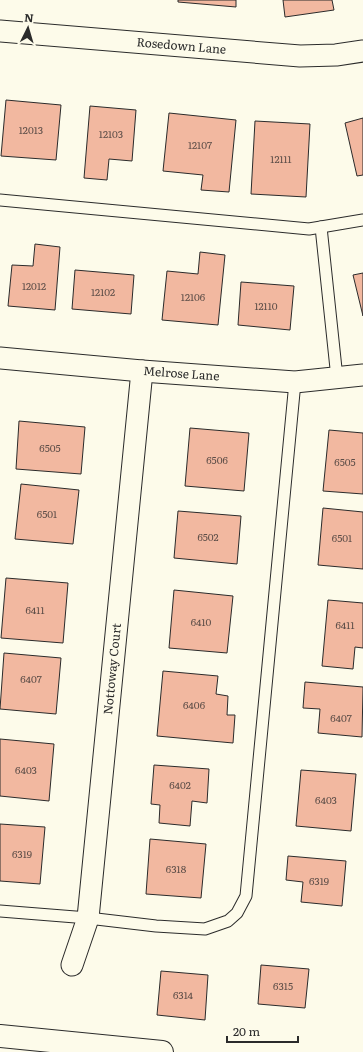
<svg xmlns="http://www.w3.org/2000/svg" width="363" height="1052" viewBox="0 0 363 1052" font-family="Literata,serif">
<rect width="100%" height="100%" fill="#fdfbea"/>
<g fill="#f2b8a0" stroke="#2b2b2b">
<path d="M178 0H236V7L178 2Z"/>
<path d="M283 0H332L334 10 285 17Z"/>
<path d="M6 100 61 105 56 160 1 156Z"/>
<path d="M90 106 136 110 132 161 109 159 107 180 84 178Z"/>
<path d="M169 113 236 120 229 192 201 190 203 175 163 171Z"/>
<path d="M363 118V175L357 176 345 123Z"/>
<path d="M255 121 310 124 306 197 251 194Z"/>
<path d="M35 244 60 247 55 310 8 306 12 265 33 266Z"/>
<path d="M200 252 225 255 218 325 162 320 167 271 198 274Z"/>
<path d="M75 270 134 275 131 314 72 309Z"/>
<path d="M363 273V316L353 275Z"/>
<path d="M241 282 294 286 290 330 238 325Z"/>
<path d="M19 421 85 427 81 474 16 469Z"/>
<path d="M190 428 249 433 244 491 185 486Z"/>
<path d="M329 430 363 433V494L323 491Z"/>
<path d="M21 484 79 490 73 544 15 539Z"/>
<path d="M323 508 363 512V569L318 565Z"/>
<path d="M178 511 241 516 237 564 174 558Z"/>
<path d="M6 578 68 583 63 643 1 638Z"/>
<path d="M174 590 233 596 227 653 169 648Z"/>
<path d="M328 600 363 603V648L355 647 353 669 322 666Z"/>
<path d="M4 653 61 658 56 714 0 709Z"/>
<path d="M163 671 218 676 216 694 228 696 227 715H235L233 743 157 736Z"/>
<path d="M305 682 363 687 362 737 318 733 320 709 303 708Z"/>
<path d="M0 739 54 744 49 801 0 796Z"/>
<path d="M154 765 209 769 207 803 192 801 190 826 159 823 160 805 151 804Z"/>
<path d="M301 770 356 774 351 831 296 826Z"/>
<path d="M0 824 45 827 40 884 0 881Z"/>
<path d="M150 839 206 844 201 898 146 894Z"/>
<path d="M288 856 346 861 342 906 301 902 303 882 286 880Z"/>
<path d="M261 965 309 969 305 1008 258 1004Z"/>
<path d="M161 971 208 975 205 1020 157 1015Z"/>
</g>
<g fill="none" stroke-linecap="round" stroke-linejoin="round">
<g stroke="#2b2b2b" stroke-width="13">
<g id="lane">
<path d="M0 200 309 229 363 220"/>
<path d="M321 227 337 378"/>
<path d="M0 911 88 918 156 926 205 929 228 921 237 913 246 896 295 382"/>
</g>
</g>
<g stroke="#2b2b2b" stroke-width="23">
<g id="street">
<path id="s1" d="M0 31 300 56 336 55 363 51"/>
<path id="s2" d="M0 358 142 371 295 382 363 375"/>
<path id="s3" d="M72 965 88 918 142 371"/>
</g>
</g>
<g stroke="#2b2b2b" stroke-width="24">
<path id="secondary" d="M0 1036 162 1052"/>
</g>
<use href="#lane" stroke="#fdfbea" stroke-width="11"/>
<use href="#street" stroke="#fdfbea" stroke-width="21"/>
<use href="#secondary" stroke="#fdfbea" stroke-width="22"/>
</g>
<g text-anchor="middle" stroke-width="3" stroke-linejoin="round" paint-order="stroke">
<g font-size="10" fill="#5d4e48">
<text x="31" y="134">12013</text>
<text x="111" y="138">12103</text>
<text x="200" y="149">12107</text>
<text x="281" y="163">12111</text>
<text x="34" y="290">12012</text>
<text x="103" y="296">12102</text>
<text x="193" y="301">12106</text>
<text x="266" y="310">12110</text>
<text x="50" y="452">6505</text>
<text x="217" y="464">6506</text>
<text x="345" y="466">6505</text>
<text x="47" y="518">6501</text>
<text x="208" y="541">6502</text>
<text x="342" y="542">6501</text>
<text x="35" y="614">6411</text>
<text x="201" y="626">6410</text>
<text x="345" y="629">6411</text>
<text x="31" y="683">6407</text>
<text x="194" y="709">6406</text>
<text x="341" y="722">6407</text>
<text x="26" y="774">6403</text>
<text x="180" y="789">6402</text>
<text x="326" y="804">6403</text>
<text x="22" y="858">6319</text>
<text x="176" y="873">6318</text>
<text x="319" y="885">6319</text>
<text x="283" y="990">6315</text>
<text x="183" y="999">6314</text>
</g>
<g font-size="12" fill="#2b2b2b" stroke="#fdfbea">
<text dy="4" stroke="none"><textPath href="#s1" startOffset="182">Rosedown Lane</textPath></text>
<text dy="4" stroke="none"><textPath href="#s2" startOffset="182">Melrose Lane</textPath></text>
<text dy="4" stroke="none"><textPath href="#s3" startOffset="300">Nottoway Court</textPath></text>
</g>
</g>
<g transform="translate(28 28) rotate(5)" stroke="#fdfbea" stroke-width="3" paint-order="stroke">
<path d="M0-3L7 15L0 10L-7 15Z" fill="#2b2b2b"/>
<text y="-6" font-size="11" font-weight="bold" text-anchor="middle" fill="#2b2b2b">N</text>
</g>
<path d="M227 1036v6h71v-6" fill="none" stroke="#2b2b2b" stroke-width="2"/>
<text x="233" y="1036" font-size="12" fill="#2b2b2b" stroke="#fdfbea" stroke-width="3" paint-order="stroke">20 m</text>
</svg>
